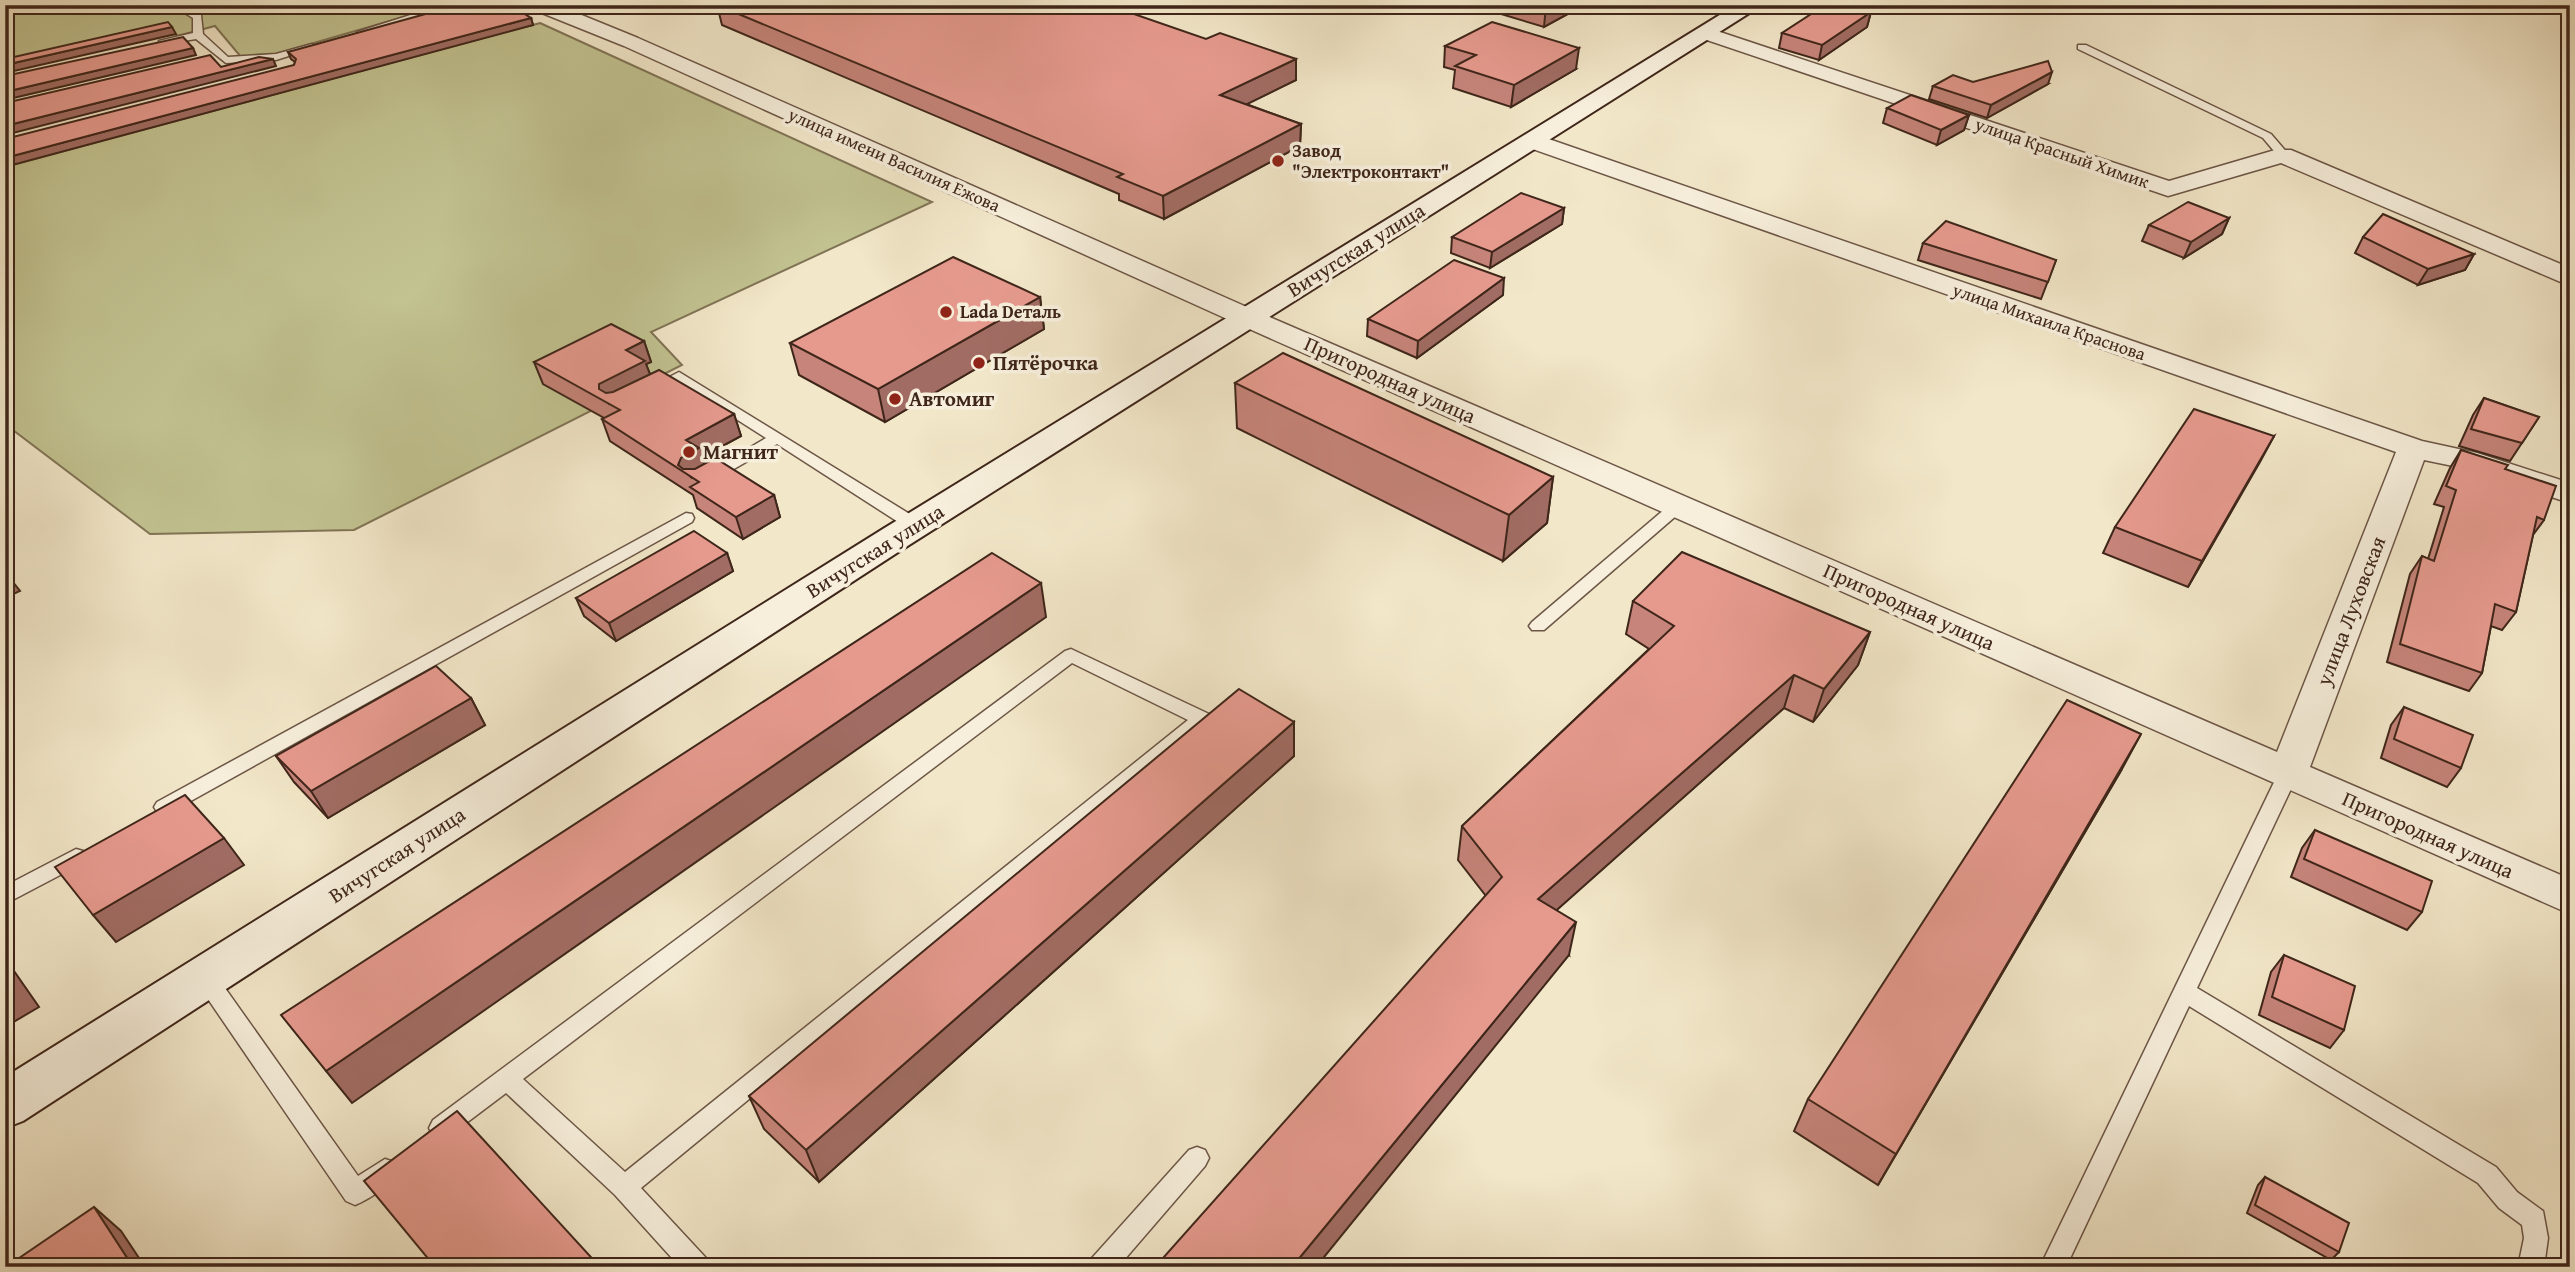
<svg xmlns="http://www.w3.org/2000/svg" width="2575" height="1272" viewBox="0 0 2575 1272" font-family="'Gentium Book Plus',serif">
<rect width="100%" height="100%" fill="#f2e7c9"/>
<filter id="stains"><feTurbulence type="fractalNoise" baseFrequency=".00286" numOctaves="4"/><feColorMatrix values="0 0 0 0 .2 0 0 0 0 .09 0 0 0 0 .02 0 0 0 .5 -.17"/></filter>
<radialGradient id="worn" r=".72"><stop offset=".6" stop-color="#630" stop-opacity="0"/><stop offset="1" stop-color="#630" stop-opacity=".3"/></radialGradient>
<g fill="#c2c391" stroke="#807456" stroke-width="2">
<path d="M5 5H445L262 58 241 57 215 26 177 36 171 29 5 68Z"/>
<path d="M540 23 932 202 651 332 682 365 354 530 150 534 5 424V167Z"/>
</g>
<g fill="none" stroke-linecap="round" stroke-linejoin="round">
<g stroke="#6c5646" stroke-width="3">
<g id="lane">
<path d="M172 5H185L201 15 203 34 228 57 276 54 312 44 317 47 276 60 226 63 196 39 159 45V41L193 33V18Z"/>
<path d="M442 5H458L366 34 357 32Z"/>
<path d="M2078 45H2086L2271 134 2289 155 2279 157 2263 138 2078 49Z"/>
<path d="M679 372 921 521 923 525 921 529H909L777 444 715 480H705L702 477 705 474 766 438 678 382 653 393 646 389Z"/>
<path d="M1678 501 1684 503 1686 506 1684 509 1544 630H1532L1529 626 1532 622 1672 503Z"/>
<path d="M686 513 692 514 694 518 692 522 171 812 164 814 157 812 154 807 157 802Z"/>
<path d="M1071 649 1209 714 1211 719 641 1188 706 1258 710 1267H680L615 1195 506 1093 449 1136 441 1139 433 1136 429 1128 433 1120 1065 651ZM1072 663 1188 720 625 1172 523 1079Z"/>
<path d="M2288 767 2295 769 2298 774 2197 988 2496 1167 2517 1192 2543 1211 2548 1238 2544 1267H2518L2524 1238 2522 1225 2499 1208 2478 1183 2189 1006 2066 1267H2040L2278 774 2281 769Z"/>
<path d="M76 849 83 851 86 857 83 863 5 904V886Z"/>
<path d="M205 968 213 971 358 1176 385 1159 394 1162 397 1170C391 1185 370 1199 355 1205L346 1201 197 983 194 977 197 971Z"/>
<path d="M1197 1147 1205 1150 1209 1158 1205 1166 1118 1267H1088L1092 1258 1189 1150Z"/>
</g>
</g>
<g stroke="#6c5646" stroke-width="3">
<g id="street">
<path d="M529 5H557L638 38 1258 312 2277 752 2396 452 1524 146 1521 141 1524 136H1540L2422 441 2477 453 2570 483V503L2458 467 2424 460 2310 767 2570 879V914L1238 324 624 46 532 9Z"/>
<path d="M1705 27 2169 181 2275 150H2291L2570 268V286L2281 163 2168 196 1698 37 1695 33 1698 29Z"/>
</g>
</g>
<g stroke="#3f261a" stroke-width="4">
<path id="secondary" d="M1736 5H1762L909 545 23 1121 5 1128V1077L883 529Z"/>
</g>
<use href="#lane" fill="#f7efdc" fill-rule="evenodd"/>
<use href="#street" fill="#f7efdc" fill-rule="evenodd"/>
<use href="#secondary" fill="#f7efdc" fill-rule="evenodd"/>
</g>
<g fill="#c6847a" stroke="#3f261a" stroke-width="2">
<path d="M717 5 1206 39 1296 59V80L1246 104 1301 124 1300 146 1164 219 1119 200V194L722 25Z"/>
<path d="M1501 5H1584L1544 27 1501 14Z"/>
<path d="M1871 12 1867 27 1819 60 1779 48 1782 33Z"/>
<path d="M531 18 533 25 294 65 295 62 291 59 288 52Z"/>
<path d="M1445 46 1576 69 1511 107 1453 88 1455 70 1444 67Z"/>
<path d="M1973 82 2048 84 1987 118 1929 99 1933 86Z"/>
<path d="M1887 108 1969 115 1964 130 1937 145 1883 123Z"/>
<path d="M1564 208 1562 224 1490 268 1451 253 1452 237Z"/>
<path d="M2229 218 2222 234 2184 258 2142 241 2149 225Z"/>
<path d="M2363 237 2474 254 2465 270 2418 285 2355 253Z"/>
<path d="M1923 243 2056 260 2041 299 1918 260Z"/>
<path d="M1503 295 1417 358 1367 336 1368 319Z"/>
<path d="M1040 297 1044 329 885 422 799 375 790 343Z"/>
<path d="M644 341 651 362 646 364 650 374 734 414 741 436 702 457 704 464 774 495 780 517 743 539 697 508 693 495 610 441 602 419 604 418 543 384 534 362Z"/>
<path d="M1235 383 1553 477 1547 523 1503 561 1237 428Z"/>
<path d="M2484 398 2539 417 2510 461 2459 446 2473 415Z"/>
<path d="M2274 436 2188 587 2103 553 2115 527Z"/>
<path d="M2461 450 2505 469 2544 520 2533 535 2516 612 2502 630 2491 626 2482 673 2469 691 2387 662 2410 574 2422 556 2428 559 2444 507 2434 504 2450 468Z"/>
<path d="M727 553 733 571 616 641 584 616 576 598Z"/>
<path d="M1633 601 1870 632 1858 665 1813 722 1784 708 1556 910 1569 955 1486 896 1458 860 1462 826 1649 649 1626 634Z"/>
<path d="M471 698 485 725 328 818 294 782 276 756Z"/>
<path d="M2404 707 2461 768 2447 787 2381 758 2391 725Z"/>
<path d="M1294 722V756L819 1182 764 1129 749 1096Z"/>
<path d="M2122 769 1878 1185 1794 1131 1808 1099Z"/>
<path d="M2315 830 2422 912 2407 930 2291 877 2302 848Z"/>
<path d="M2284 955 2344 1030 2330 1048 2259 1015 2271 972Z"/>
<path d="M2265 1177 2339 1252 2331 1260 2247 1213 2258 1185Z"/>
</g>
<g fill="#a16c63" stroke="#3f261a" stroke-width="2">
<path d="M1548 5H1584L1544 27 1546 6Z"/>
<path d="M1871 12 1867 27 1819 60 1822 45Z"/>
<path d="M531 18 533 25 5 167V158Z"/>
<path d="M172 27 176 34 5 73V65Z"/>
<path d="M193 48 196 55 5 100V92Z"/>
<path d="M1579 48 1576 69 1511 107 1514 85Z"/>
<path d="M273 59 276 66 5 135V126Z"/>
<path d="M1296 59V80L1221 117 1220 95Z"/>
<path d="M2052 72 2048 84 1987 118 1991 105Z"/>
<path d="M1969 115 1964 130 1937 145 1941 130Z"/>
<path d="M1301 124 1300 146 1164 219 1163 196Z"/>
<path d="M1564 208 1562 224 1490 268 1492 252Z"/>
<path d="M2229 218 2222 234 2184 258 2191 242Z"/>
<path d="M2474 254 2465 270 2418 285 2428 269Z"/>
<path d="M1504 278 1503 295 1417 358 1418 341Z"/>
<path d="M1040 297 1044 329 885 422 878 389Z"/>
<path d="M644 341 651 362 646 364 653 382 609 404 599 389V384L626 350Z"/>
<path d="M734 414 741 436 702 457 706 470 692 478 678 465 686 440Z"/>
<path d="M2274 436 2260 462 2188 587 2202 561Z"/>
<path d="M1553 477 1547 523 1503 561 1509 515Z"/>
<path d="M774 495 780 517 743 539 736 517Z"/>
<path d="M727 553 733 571 616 641 609 623Z"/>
<path d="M5 572 20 591 5 598Z"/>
<path d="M1041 583 1046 617 352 1103 326 1071Z"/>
<path d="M1870 632 1858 665 1813 722 1824 689Z"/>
<path d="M1794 675 1784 708 1532 932 1538 899Z"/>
<path d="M471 698 485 725 328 818 311 791Z"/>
<path d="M1294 722V756L819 1182 806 1150Z"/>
<path d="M2141 734 2122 769 1878 1185 1896 1154Z"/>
<path d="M224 838 244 865 116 942 93 915Z"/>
<path d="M1576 922 1569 955 1316 1267H1292Z"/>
<path d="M5 958 39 1007 5 1027Z"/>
<path d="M94 1207 121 1231 145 1267H133Z"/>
</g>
<g fill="#e69a8e" stroke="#3f261a" stroke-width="2">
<path d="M458 5H510L531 18 5 158V139L294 65 296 59 288 52Z"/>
<path d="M717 5H1108L1206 39 1220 33 1296 59 1220 95 1301 124 1163 196 1117 177 1123 174Z"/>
<path d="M1825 5H1843L1871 12 1822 45 1782 33Z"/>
<path d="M168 22 172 27 5 65V59Z"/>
<path d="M1492 22 1579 48 1514 85 1455 66 1476 55 1445 46Z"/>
<path d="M183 37 193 48 5 92V76Z"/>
<path d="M210 55 221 67 259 57 273 59 5 126V103Z"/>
<path d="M2048 61 2052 72 1991 105 1933 86 1953 75 1973 82Z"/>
<path d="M1911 95 1969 115 1941 130 1887 108Z"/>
<path d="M1521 193 1564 208 1492 252 1452 237Z"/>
<path d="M2188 202 2229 218 2191 242 2149 225Z"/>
<path d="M2383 214 2474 254 2428 269 2363 237Z"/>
<path d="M1946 221 2056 260 2048 282 1923 243Z"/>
<path d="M953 257 1040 297 878 389 790 343Z"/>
<path d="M1454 260 1504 278 1418 341 1368 319Z"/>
<path d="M611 324 644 341 626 350 645 361 599 384V389L606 393 613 392 659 370 734 414 686 440 699 448 681 458 678 465 683 469H695L715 458 774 495 736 517 690 487 699 482 602 419 620 410 534 362Z"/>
<path d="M1283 353 1553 477 1509 515 1235 383Z"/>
<path d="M2484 398 2539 417 2522 443 2471 429Z"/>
<path d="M2194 409 2274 436 2202 561 2115 527Z"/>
<path d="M2461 450 2508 465 2505 469 2556 486 2544 520 2537 517 2516 612 2495 604 2482 673 2400 644 2422 556 2434 561 2456 490 2446 486Z"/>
<path d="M694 531 727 553 609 623 576 598Z"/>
<path d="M1682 552 1870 632 1824 689 1794 675 1538 899 1576 922 1292 1267H1155L1502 877 1462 826 1674 626 1633 601Z"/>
<path d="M992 553 1041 583 326 1071 281 1015Z"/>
<path d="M436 666 471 698 311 791 276 756Z"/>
<path d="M1239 689 1294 722 806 1150 749 1096Z"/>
<path d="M2067 700 2141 734 1896 1154 1808 1099Z"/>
<path d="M2404 707 2473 735 2461 768 2394 739Z"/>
<path d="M185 795 224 838 93 915 55 867Z"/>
<path d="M2315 830 2432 881 2422 912 2304 859Z"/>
<path d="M2284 955 2355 986 2344 1030 2272 997Z"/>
<path d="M5 969 13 981 5 986Z"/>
<path d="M457 1111 600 1267H435L364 1181Z"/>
<path d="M2265 1177 2349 1223 2339 1252 2255 1205Z"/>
<path d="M94 1207 133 1267H6Z"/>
</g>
<g fill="#8f2418" stroke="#f7efdc" stroke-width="2.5">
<circle cx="1278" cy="161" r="7"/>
<circle cx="946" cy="312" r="7"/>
<circle cx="979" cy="363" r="7"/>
<circle cx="895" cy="399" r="7"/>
<circle cx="689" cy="452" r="7"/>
</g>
<g text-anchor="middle" stroke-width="7" stroke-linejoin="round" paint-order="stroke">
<g font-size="18" font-weight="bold" fill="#3f261a" stroke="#f7efdc" text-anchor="start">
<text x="1292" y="157">Завод<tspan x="1292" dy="21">"Электроконтакт"</tspan></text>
<text x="960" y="318">Lada Dеталь</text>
</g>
<g font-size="18" fill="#3f261a" stroke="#f7efdc">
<text transform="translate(2062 153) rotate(19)" y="6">улица Красный Химик</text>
<text transform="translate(894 160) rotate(24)" y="6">улица имени Василия Ежова</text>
<text transform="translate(2049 322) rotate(19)" y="6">улица Михаила Краснова</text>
</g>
<g font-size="21" fill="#3f261a" stroke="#f7efdc">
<text transform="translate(1356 250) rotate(-32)" y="7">Вичугская улица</text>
<text transform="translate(1390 380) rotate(24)" y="7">Пригородная улица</text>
<text transform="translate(875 551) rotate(-32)" y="7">Вичугская улица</text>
<text transform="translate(1909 607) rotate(24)" y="7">Пригородная улица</text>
<text transform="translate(2351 611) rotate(-69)" y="7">улица Луховская</text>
<text transform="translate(2428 835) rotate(24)" y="7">Пригородная улица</text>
<text transform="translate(397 855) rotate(-33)" y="7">Вичугская улица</text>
</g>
<g font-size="21" font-weight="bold" fill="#3f261a" stroke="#f7efdc" text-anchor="start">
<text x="993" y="370">Пятёрочка</text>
<text x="909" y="406">Автомиг</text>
<text x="703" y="459">Магнит</text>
</g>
</g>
<rect width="2575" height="1272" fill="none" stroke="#f2e7c9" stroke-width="28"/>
<rect x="7" y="7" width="2561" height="1258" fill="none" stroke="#3f261a" stroke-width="3.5"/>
<rect x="14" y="14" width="2547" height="1244" fill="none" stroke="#3f261a" stroke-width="2"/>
<rect width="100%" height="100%" filter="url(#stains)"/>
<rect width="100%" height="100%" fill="url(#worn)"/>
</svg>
